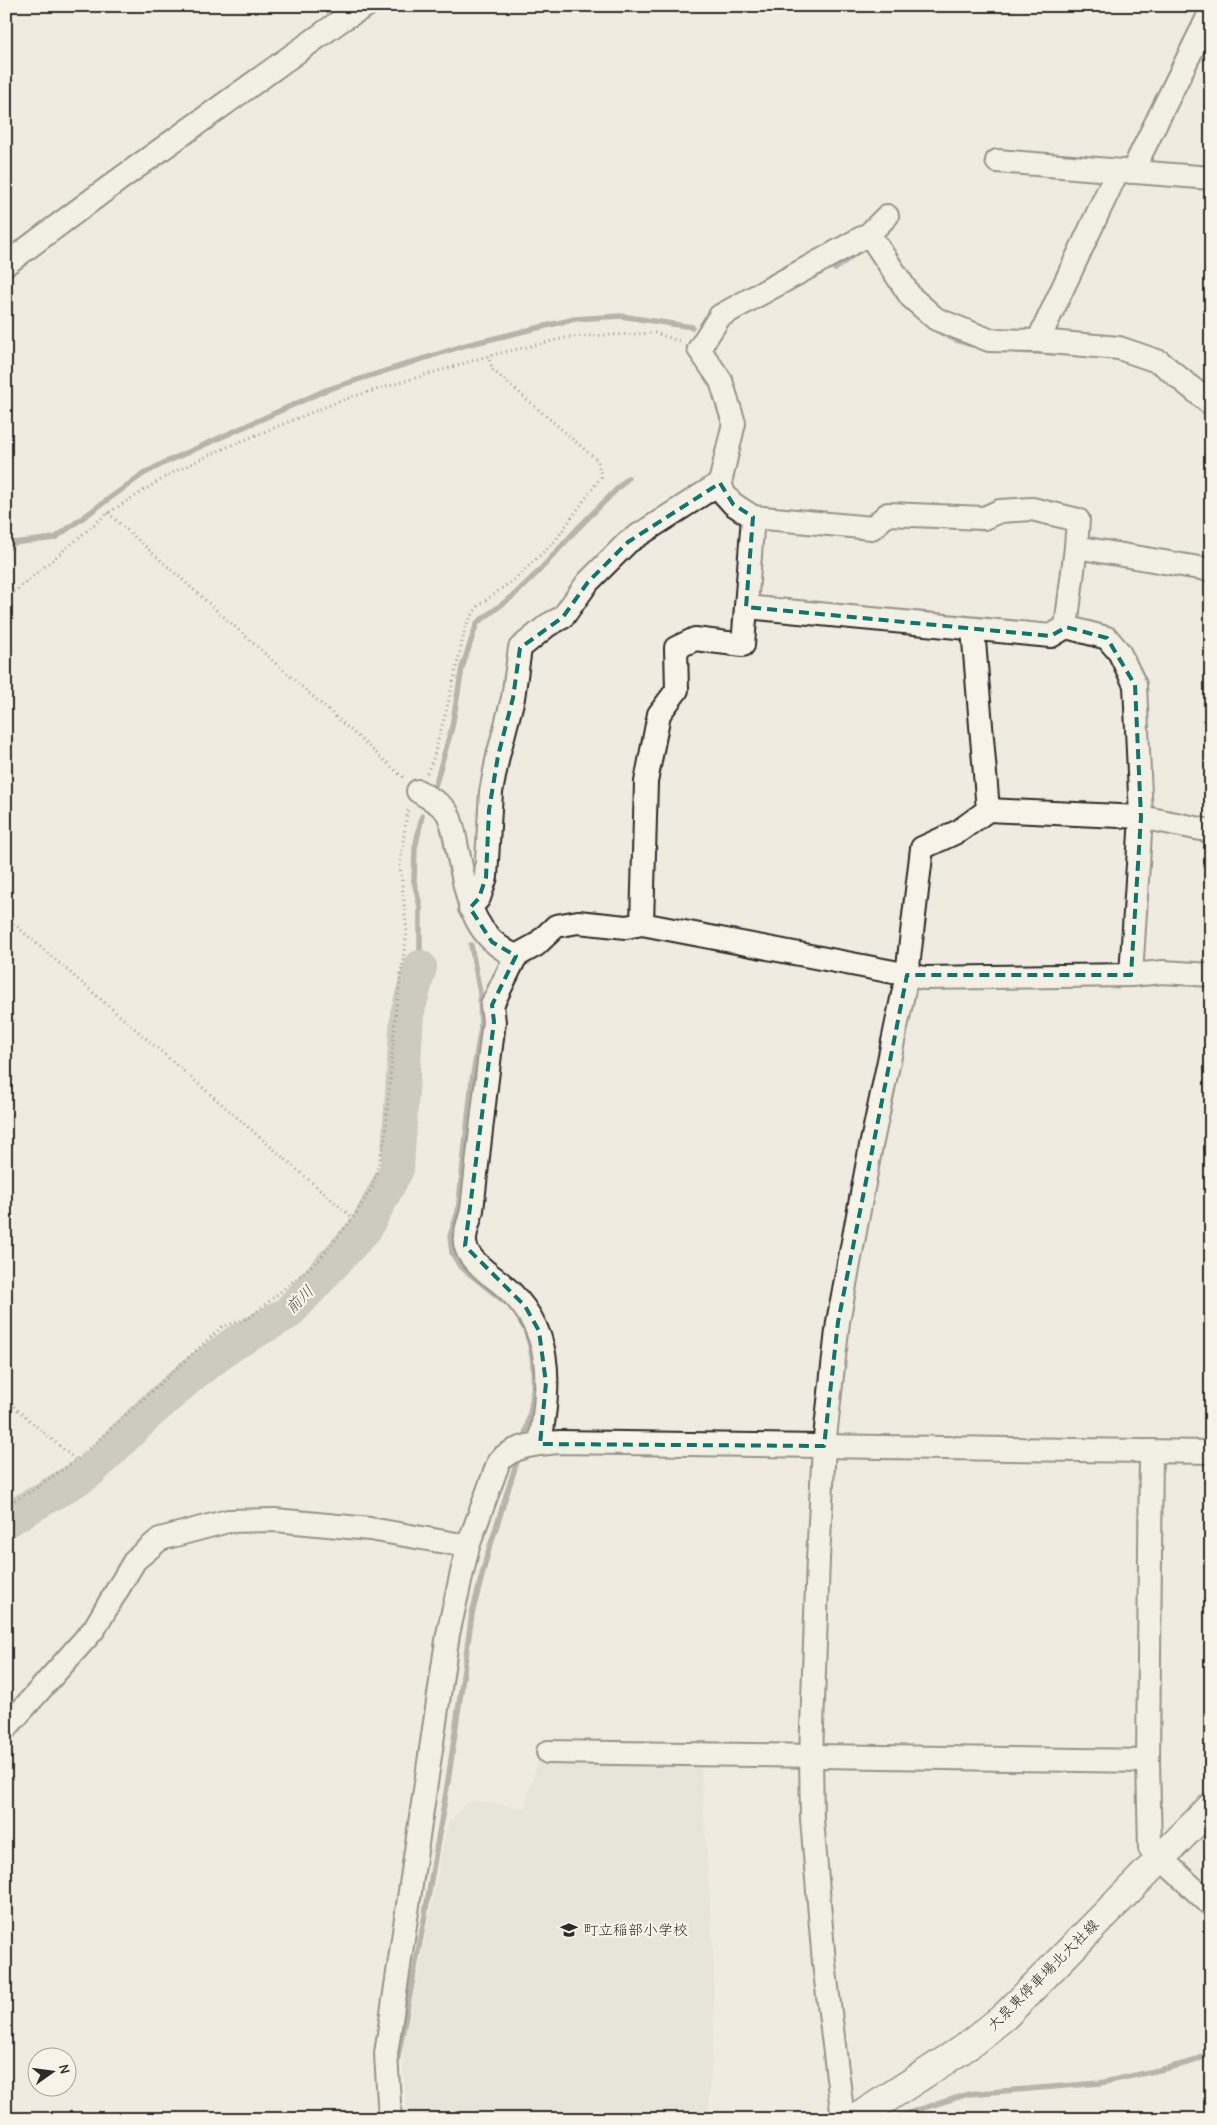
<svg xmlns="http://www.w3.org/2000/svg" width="1217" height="2125" viewBox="0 0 1217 2125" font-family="'Comic Neue','Klee One',sans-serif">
<rect width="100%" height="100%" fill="#efebe0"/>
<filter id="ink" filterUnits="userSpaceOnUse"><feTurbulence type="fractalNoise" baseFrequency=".02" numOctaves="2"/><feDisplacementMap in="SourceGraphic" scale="10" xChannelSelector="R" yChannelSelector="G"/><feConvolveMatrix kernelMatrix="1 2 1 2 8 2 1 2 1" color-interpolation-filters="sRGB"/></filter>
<g filter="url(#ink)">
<path fill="#dedbd1" d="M548 1759 703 1761 701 1769 714 1965V2023L708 2119H408L403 2073 404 2046 448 1823 467 1802 476 1801 524 1808 538 1761Z"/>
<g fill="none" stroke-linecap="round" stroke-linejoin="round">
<g stroke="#74726e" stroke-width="5.5">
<path d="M835 269 856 253"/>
<path d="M936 330C949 338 963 344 978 346"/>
<path d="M1017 351 1053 353"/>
<path d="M6 550 13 543 55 538 143 474 164 463 326 390 466 345 575 319 621 316 692 327"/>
<path d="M435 786 452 727 462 668 477 623 513 596 538 572 578 528 628 478"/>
<path d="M471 945 480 993 481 1028 472 1081 458 1212 450 1236 452 1253 460 1266 505 1302"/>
<path d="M420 967V906L414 881 415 848 422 816"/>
<path d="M523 1441C534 1406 539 1368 526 1332"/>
<path d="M397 2062 425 1915 448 1781 472 1614 487 1556 519 1455"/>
<path d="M889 2119 968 2094 1100 2083 1168 2068 1194 2061 1211 2053"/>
</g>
<path stroke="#a4a29a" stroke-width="34" d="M6 1521 89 1472 150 1412 193 1374 233 1344 288 1313 365 1229 397 1169 407 1014 420 967"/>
<g stroke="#2b2b2b" stroke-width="26">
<g id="minor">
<path d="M997 161 1211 178"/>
<path d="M1132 172 1211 11"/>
<path d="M869 234 911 297 936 319 989 340 1038 341 1119 348 1160 362 1211 404"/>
<path d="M6 264 120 179 343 19 366 6"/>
<path d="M1038 341 1117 172"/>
<path d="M720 483 724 494 733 504 753 517 872 528 888 514 984 518 1000 511 1032 509 1078 520 1076 547"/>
<path d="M753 517 743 645 695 639 676 648 677 690 659 714 646 782 642 924 925 978 1131 975 1163 972 1211 975"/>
<path d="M746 607 1051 636 1066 627 1107 638 1119 652 1135 685 1141 817 1131 975"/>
<path d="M1066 627 1076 547 1211 570"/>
<path d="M418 791C427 797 443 804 448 814 453 824 455 837 457 848 467 892 469 936 516 956L536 945 556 926 578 922 626 927 642 924"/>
<path d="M988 810 1141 817 1211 831"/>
<path d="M470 908 479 898 486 877 491 792 498 756 513 698 520 648 548 625 563 617 588 582 628 542 720 483 734 423 721 381 699 349 720 316 869 234 887 216"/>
<path d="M516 956 492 1005 494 1022C486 1084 479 1147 472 1210 470 1221 462 1236 466 1247 470 1262 491 1275 502 1284 555 1329 550 1381 540 1444"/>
<path d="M1151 1451 1148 1761 1150 1848 1211 1905"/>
<path d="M6 1728 94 1629 135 1560 160 1539 228 1521 275 1520 370 1529 468 1546"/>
<path d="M548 1752 1148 1761"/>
<path d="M390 2119 386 2054 448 1634 468 1546 499 1461C515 1445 537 1444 560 1442L1211 1452"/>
<path d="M843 2119 824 1963 812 1819 811 1756 818 1559 824 1446 838 1322 870 1151 907 975 922 848 959 831 988 810 973 629"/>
</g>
</g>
<g stroke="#2b2b2b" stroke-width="31">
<path id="major" d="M855 2119 969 2045 1005 2016 1211 1807"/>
</g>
<g stroke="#2b2b2b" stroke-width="3" stroke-dasharray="1 4" stroke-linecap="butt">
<path d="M108 513 405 779"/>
<path d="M6 599 108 513 170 474 220 450 342 400 488 356 569 337 655 333 682 342"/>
<path d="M427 773 433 759 448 704 466 625 478 606 516 578 555 541 601 477 598 461 493 370 488 356"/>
<path d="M6 917 353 1218"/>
<path d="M6 1400 76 1460"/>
<path d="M6 1505 33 1490 76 1460 222 1327 249 1318 320 1259 353 1218 373 1186 385 1138 396 1008 407 932 400 864 407 813 410 808"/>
</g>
<use href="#minor" stroke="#f7f3e8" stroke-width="22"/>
<use href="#major" stroke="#f7f3e8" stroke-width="28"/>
</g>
</g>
<path d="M0 0H1217V2125H0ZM720 483 733 504 753 517 746 607 1051 636 1066 627 1107 638 1135 685 1141 817 1131 975H907L838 1322 824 1446 540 1444 546 1383 539 1331 525 1306 465 1246 494 1022 492 1005 516 956 492 942 470 908 479 898 486 877 489 810 498 756 513 698 520 648 563 617 588 582 628 542Z" fill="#efebe0" fill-opacity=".55" fill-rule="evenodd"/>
<path fill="none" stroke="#0f766e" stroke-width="4" stroke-dasharray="10 6" stroke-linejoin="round" d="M720 483 733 504 753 517 746 607 1051 636 1066 627 1107 638 1135 685 1141 817 1131 975H907L838 1322 824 1446 540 1444 546 1383 539 1331 525 1306 465 1246 494 1022 492 1005 516 956 492 942 470 908 479 898 486 877 489 810 498 756 513 698 520 648 563 617 588 582 628 542Z"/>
<defs>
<g id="school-bare" transform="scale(1.35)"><path d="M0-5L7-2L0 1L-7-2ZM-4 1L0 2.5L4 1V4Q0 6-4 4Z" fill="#2b2b2b" stroke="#f7f3e8" stroke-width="2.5" paint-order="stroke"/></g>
</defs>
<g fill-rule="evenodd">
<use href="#school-bare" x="569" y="1930"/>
</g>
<g text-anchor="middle" stroke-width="4.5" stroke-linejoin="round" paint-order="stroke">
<g font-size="15" fill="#2b2b2b" stroke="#f7f3e8" text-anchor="start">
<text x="583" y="1935">町立稲部小学校</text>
</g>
<g font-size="15" fill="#2b2b2b" stroke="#f7f3e8">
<text transform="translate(1043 1975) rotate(-45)" y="5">大泉東停車場北大社線</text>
</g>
<g font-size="16" font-style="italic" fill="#555552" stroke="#f7f3e8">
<text transform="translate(299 1299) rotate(-45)" y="6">前川</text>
</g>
</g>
<rect width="1217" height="2125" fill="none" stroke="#f7f3e8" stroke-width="25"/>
<rect x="12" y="12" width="1192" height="2100" fill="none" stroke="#2b2b2b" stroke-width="2" filter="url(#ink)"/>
<g transform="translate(52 2072) rotate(76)"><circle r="24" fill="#f7f3e8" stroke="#a5a39c"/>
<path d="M0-4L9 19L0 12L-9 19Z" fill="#2b2b2b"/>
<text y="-8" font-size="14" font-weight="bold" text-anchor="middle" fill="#2b2b2b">N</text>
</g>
</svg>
